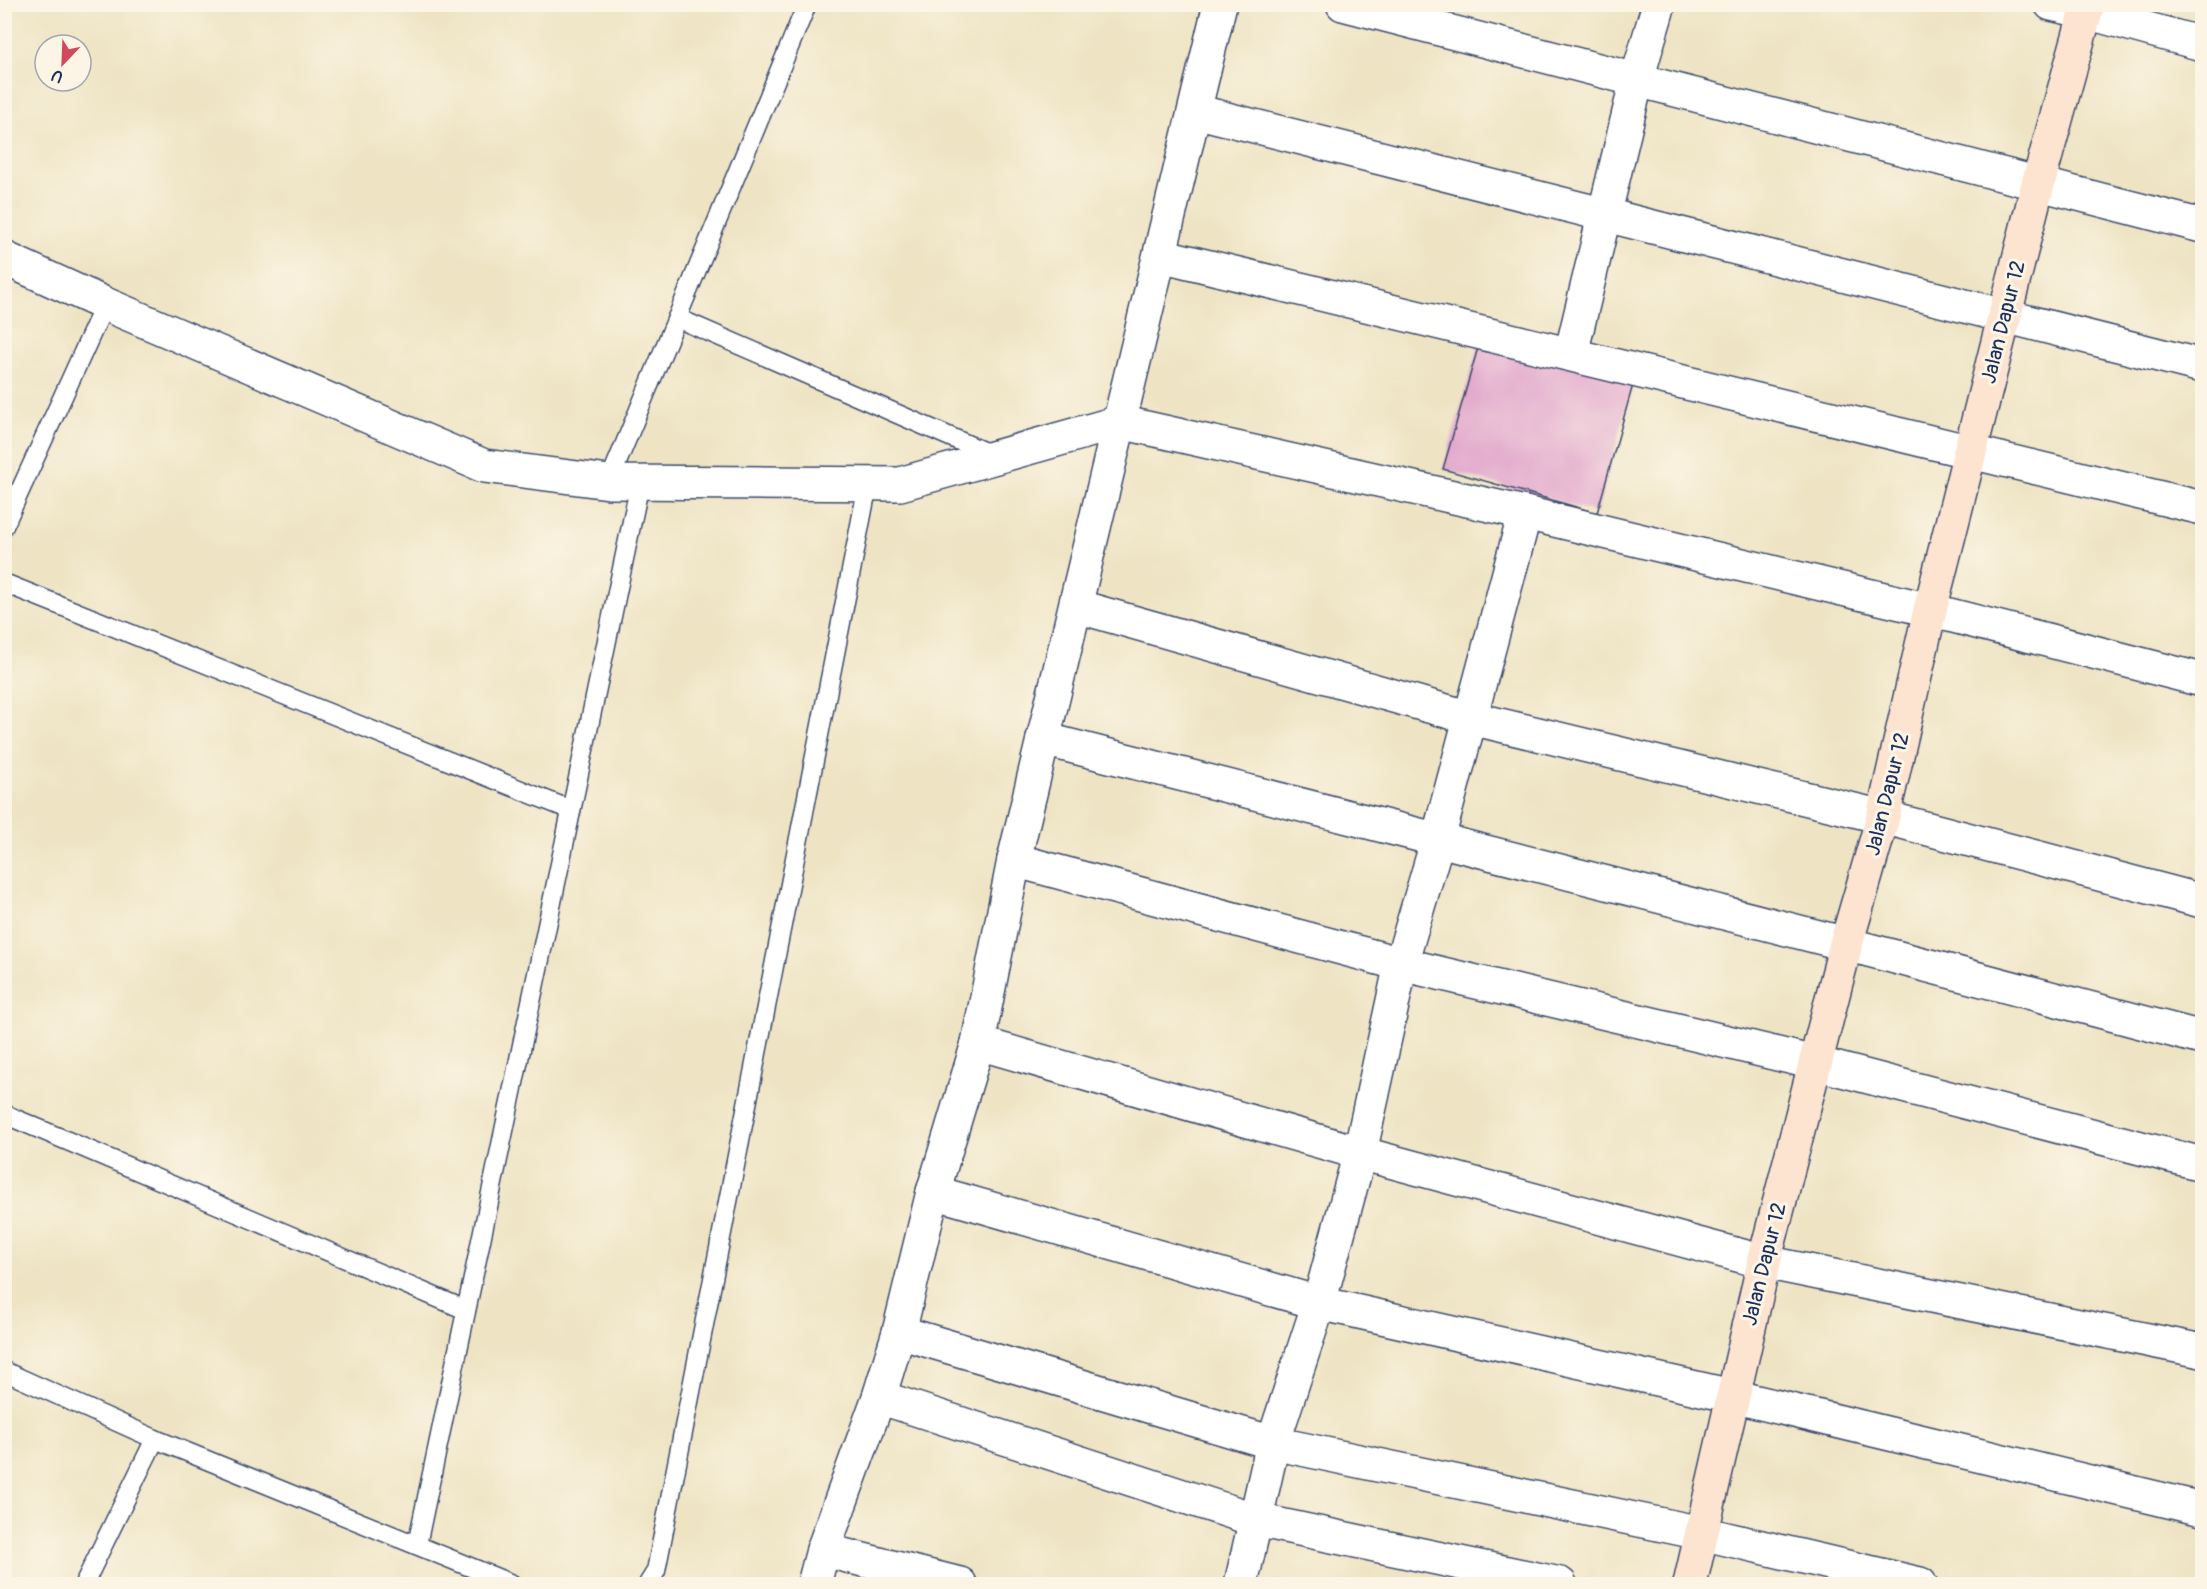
<svg xmlns="http://www.w3.org/2000/svg" width="2207" height="1589" viewBox="0 0 2207 1589" font-family="Pangolin,sans-serif">
<rect width="100%" height="100%" fill="#fcf5e5"/>
<filter id="ink" filterUnits="userSpaceOnUse"><feTurbulence type="fractalNoise" baseFrequency=".0167" numOctaves="2"/><feDisplacementMap in="SourceGraphic" scale="12" xChannelSelector="R" yChannelSelector="G"/><feConvolveMatrix kernelMatrix="1 2 1 2 8 2 1 2 1" color-interpolation-filters="sRGB"/></filter>
<filter id="wash" filterUnits="userSpaceOnUse"><feTurbulence type="fractalNoise" baseFrequency=".008" numOctaves="4" result="noise"/><feDisplacementMap in="SourceGraphic" scale="24" xChannelSelector="R" yChannelSelector="G"/><feGaussianBlur stdDeviation="1.35" result="paint"/><feColorMatrix in="noise" values="0 0 0 0 0 0 0 0 0 0 0 0 0 0 0 0 0 1.4 0 .05"/><feComposite in="paint" operator="in"/></filter>
<g filter="url(#wash)">
<rect width="100%" height="100%" fill="#eee4c4"/>
<g id="blocks">
<path fill="#e2a9cd" d="M1481 337 1634 381 1597 513 1443 469Z"/>
</g>
</g>
<g filter="url(#ink)">
<use href="#blocks" fill-opacity="0" stroke="#3b4a6d" stroke-width="1.5"/>
<g fill="none" stroke-linecap="round" stroke-linejoin="round">
<g stroke="#3b4a6d" stroke-width="21">
<g id="lane">
<path d="M677 318 994 456"/>
<path d="M609 482 807 4"/>
<path d="M4 526 105 304"/>
<path d="M4 583 571 810"/>
<path d="M4 1114 466 1310"/>
<path d="M4 1371 155 1439 512 1584"/>
<path d="M417 1545 640 483"/>
<path d="M84 1584 155 1439"/>
<path d="M648 1584 656 1571 868 484"/>
</g>
</g>
<g stroke="#3b4a6d" stroke-width="36">
<g id="street">
<path d="M1343 4 2202 226"/>
<path d="M2051 4 2086 12 2202 44"/>
<path d="M1195 111 2202 366"/>
<path d="M1160 255 2202 508"/>
<path d="M4 258 105 304 484 466 609 482 900 484 1120 422 1525 513 1930 610 2202 680"/>
<path d="M1571 354 1637 79 1659 4"/>
<path d="M1076 606 1471 718 1883 817 2202 901"/>
<path d="M1043 739 1846 944 2202 1038"/>
<path d="M1014 860 1401 964 1815 1063 2202 1164"/>
<path d="M978 1043 1360 1153 1764 1262 2202 1351"/>
<path d="M933 1192 1319 1303 1732 1396 2202 1509"/>
<path d="M899 1332 1273 1443 1701 1533 1920 1584"/>
<path d="M879 1397 1256 1520 1560 1584"/>
<path d="M823 1550 960 1584"/>
<path d="M814 1584 823 1550 879 1397 899 1332 933 1192 978 1043 1014 860 1220 4"/>
<path d="M1241 1584 1273 1443 1319 1303 1360 1153 1401 964 1438 839 1525 513"/>
</g>
</g>
<g stroke="#3b4a6d" stroke-width="36">
<path id="secondary" d="M1690 1584 1764 1262 1846 944 1883 817 1930 610 2038 184 2088 4"/>
</g>
<use href="#lane" stroke="#fff" stroke-width="18"/>
<use href="#street" stroke="#fff" stroke-width="33"/>
<use href="#secondary" stroke="#fde4d1" stroke-width="33"/>
</g>
</g>
<g text-anchor="middle" stroke-width="6" stroke-linejoin="round" paint-order="stroke">
<g font-size="21" fill="#1b2f5e" stroke="#fcf5e5">
<text transform="translate(2003 322) rotate(-76)" y="7">Jalan Dapur 12</text>
<text transform="translate(1887 794) rotate(-76)" y="7">Jalan Dapur 12</text>
<text transform="translate(1764 1264) rotate(-76)" y="7">Jalan Dapur 12</text>
</g>
</g>
<rect width="2207" height="1589" fill="none" stroke="#fcf5e5" stroke-width="24"/>
<g transform="translate(63 63) rotate(203)"><circle r="28" fill="#fcf5e5" stroke="#a2a6af" stroke-width="1.5"/>
<path d="M0-4.5L10 22L0 15L-10 22Z" fill="#d1495b"/>
<text y="-9" font-size="16" font-weight="bold" text-anchor="middle" fill="#1b2f5e">U</text>
</g>
</svg>
